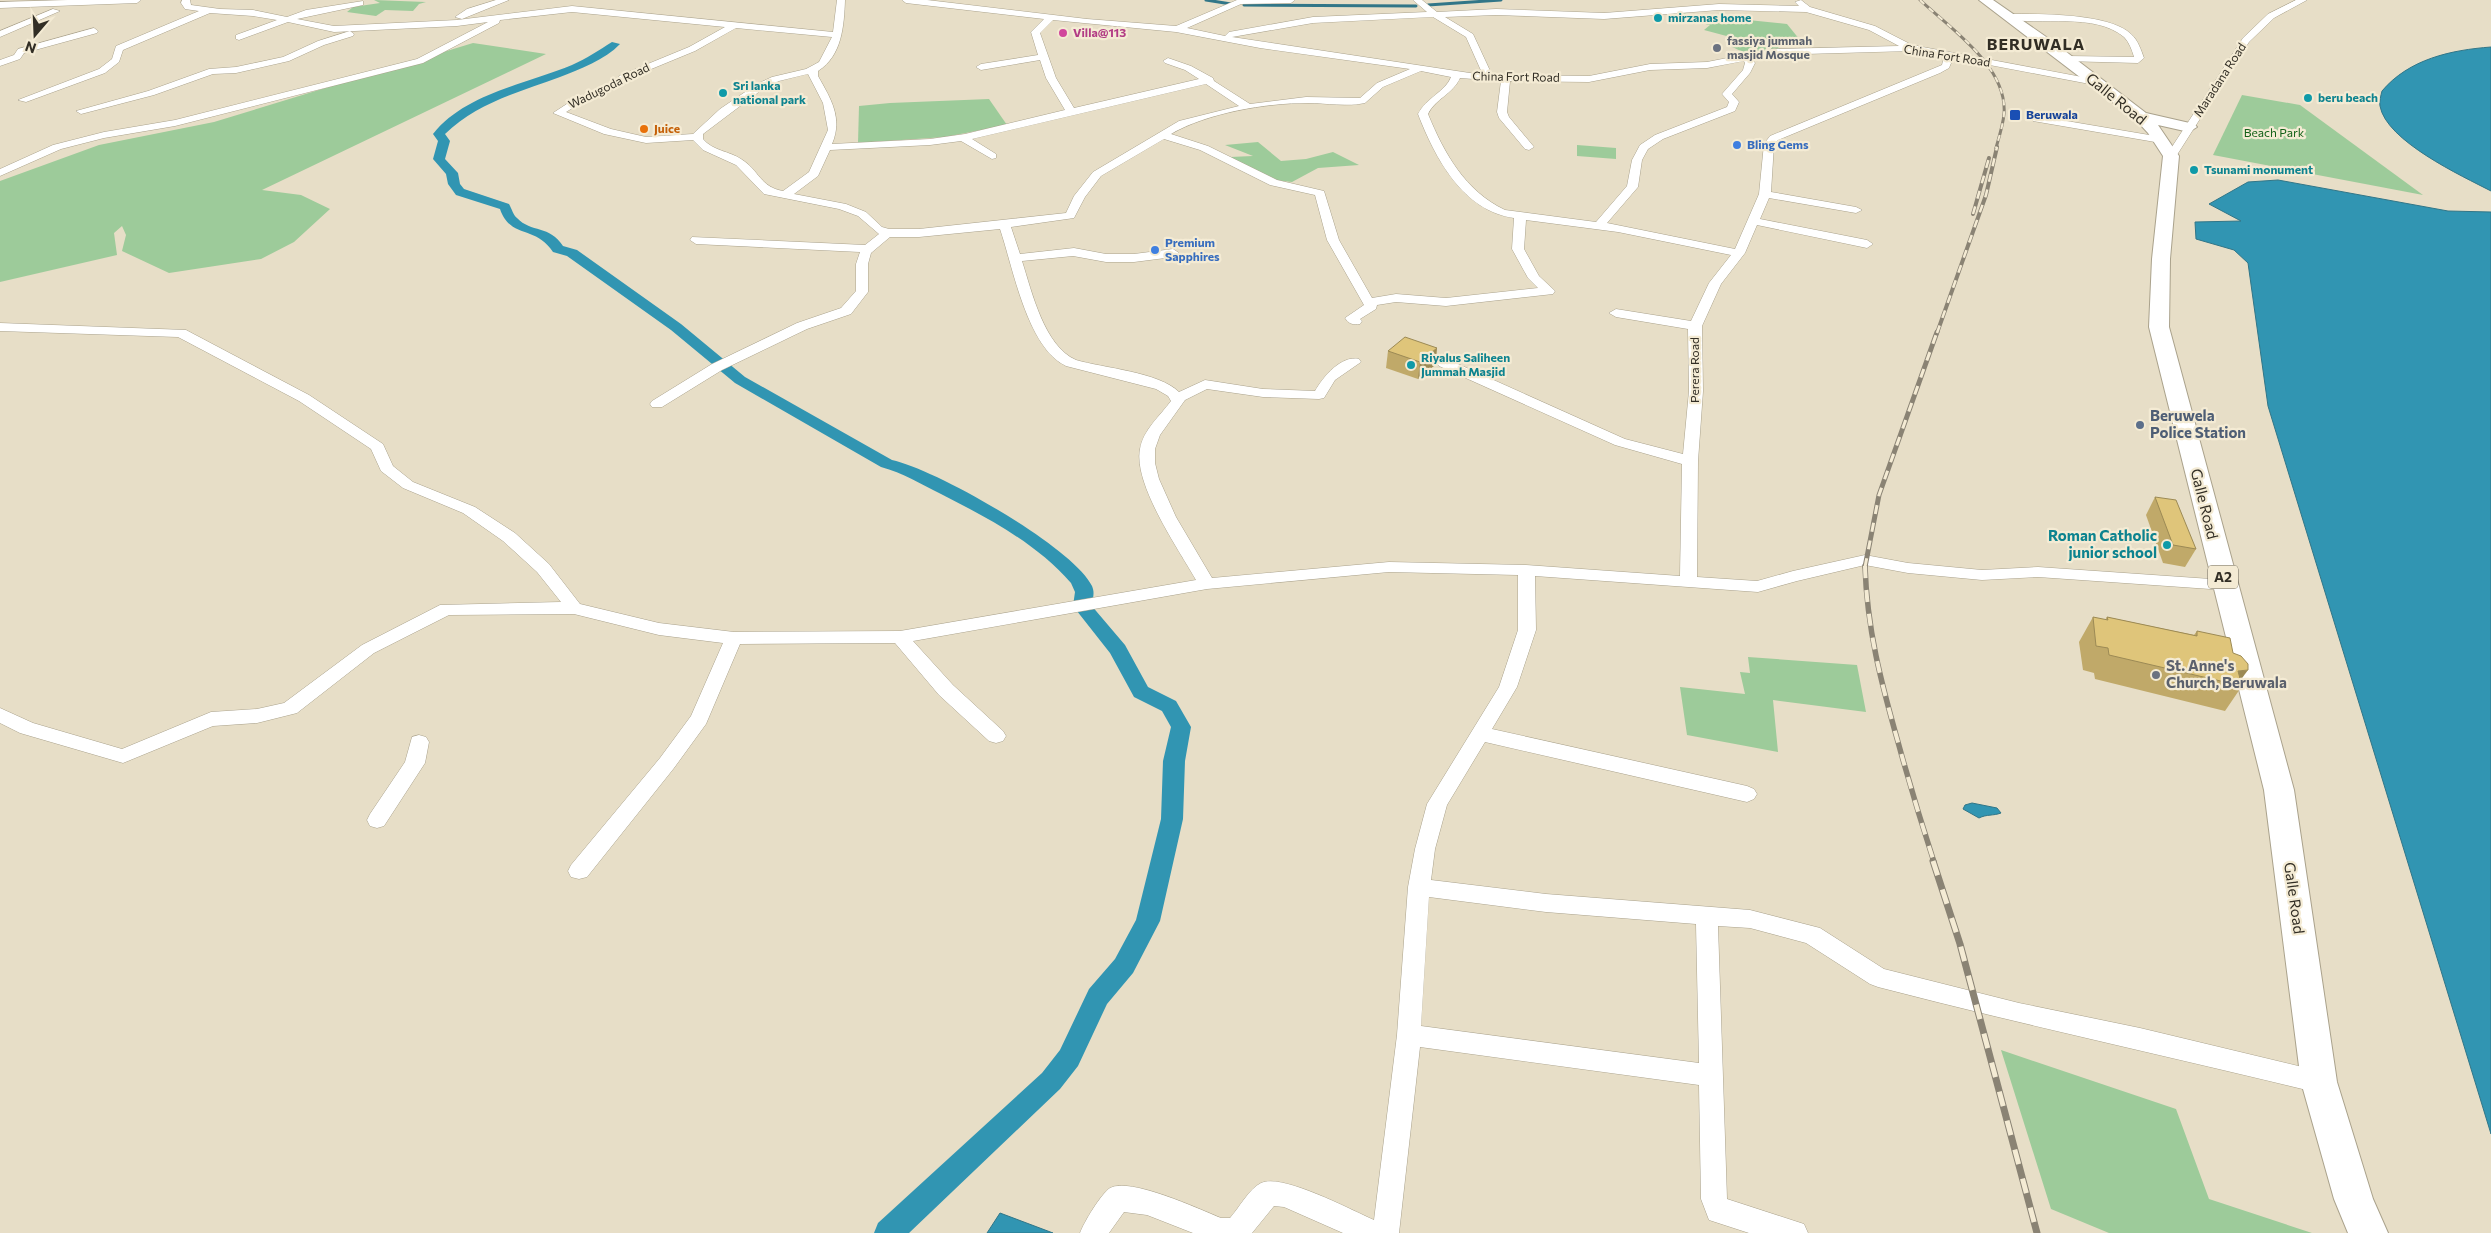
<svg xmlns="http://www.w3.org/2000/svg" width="2491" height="1233" viewBox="0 0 2491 1233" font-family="Commissioner,sans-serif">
<rect width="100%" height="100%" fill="#e7dec7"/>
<g fill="#9dcb9a">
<path d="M374 0 426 2 419 4 413 11 385 10 376 16 347 12 353 7 380 3Z"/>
<path d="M1679 13 1787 24 1800 40 1773 42 1780 49 1747 54 1726 44 1734 38 1704 30 1710 25 1681 19Z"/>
<path d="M473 43 546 54 262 190 301 195 330 209 294 242 261 259 169 273 122 251 126 235 122 226 114 233 117 255 0 282V181L99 145 214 122Z"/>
<path d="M2242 95 2300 105 2423 195 2213 155Z"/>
<path d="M989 99 1007 125 945 137 858 143 859 106 890 103Z"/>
<path d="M1258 142 1281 161 1306 159 1333 152 1359 165 1318 168 1292 182 1274 180 1230 157 1253 156 1225 145Z"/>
<path d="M1577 145 1616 148V159L1577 156Z"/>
<path d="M1748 657 1857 665 1866 712 1773 700 1778 752 1687 735 1680 687 1745 694 1740 672 1750 673Z"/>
<path d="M2001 1050 2176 1109 2209 1199 2312 1233H2109L2051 1209Z"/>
</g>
<g fill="#3195b2" stroke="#317688">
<path d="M2491 47V191C2462 176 2386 141 2380 106 2379 102 2381 95 2382 91 2409 59 2451 50 2491 47Z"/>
<path d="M2278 180 2448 211 2491 212V1134L2268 406 2248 263 2234 250 2196 239 2195 222 2241 221 2209 204 2248 182Z"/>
<path d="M1972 803 1997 808 2001 813C1993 816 1987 814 1979 818L1963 809 1965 805Z"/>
<path d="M1000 1213 1053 1233H987Z"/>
</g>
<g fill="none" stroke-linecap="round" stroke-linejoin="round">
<g stroke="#317688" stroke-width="3">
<path d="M1206 0 1231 4"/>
<path d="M1244 5 1416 6"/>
<path d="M1428 5 1501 0"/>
</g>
<path fill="#3195b2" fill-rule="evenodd" d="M612 42 620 44C605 60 580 69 560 77 519 92 477 103 445 134L450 141 445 159 458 173 460 184 464 189 509 204C512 209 513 215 517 218 531 233 550 225 563 246L577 250 681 324 745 377 892 460C935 469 1073 547 1092 586 1095 593 1093 599 1091 605L1125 645 1148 687 1176 701 1191 727 1185 761 1183 819 1160 921 1133 973 1107 1004 1078 1066 1060 1089 909 1233H874L878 1223 1042 1073 1060 1050 1089 989 1115 959 1136 920 1161 819 1163 761 1171 727 1162 711 1134 697 1110 653 1073 606 1075 592 1071 583C1036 543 988 518 941 494 921 484 903 473 881 467L735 383 671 330 567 256 553 252C536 225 510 239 500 209L456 195 448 184 446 174 433 159 438 141 433 134C465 93 527 84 572 65 586 59 599 50 612 42Z"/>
<g stroke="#aaa28c" stroke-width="1">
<g id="minor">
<path d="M68 0H141L137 3 0 8V2Z"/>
<path d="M182 0H190L191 5 220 9 253 10 287 17 306 10 363 1V5L297 19 334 26 457 20 572 6 833 32 837 0H845C844 26 842 56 818 71V76C831 99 843 118 832 144L930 139 965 134 1065 110 1046 78 1040 60 981 70 976 67 981 64 1038 55 1031 32 1044 19 906 3 902 0H927L1087 19 1176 26 1237 0H1295L1291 3 1241 4 1187 28 1225 36 1229 32 1313 17 1427 12 1413 0H1422L1437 12 1496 9 1604 13 1719 4 1799 6 1795 2 1801 0 1810 7 1875 26 1912 45 2098 80V84L2095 85 1953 58 1949 68 1940 73 1778 140 1774 144 1771 192 1856 207 1862 210 1856 213 1769 198 1760 219 1867 240 1873 244 1867 248 1757 225 1745 253 1721 284 1702 326 1703 391 1698 461 1697 577 1757 581 1793 571 1865 555 1908 563 1982 570 2038 567 2225 580 2231 581 2234 585 2231 589 2225 590 2038 577 1982 580 1908 573 1865 565 1797 581 1758 592 1535 576 1536 630 1517 687 1492 729 1747 786 1754 789 1757 794 1754 799 1747 802 1485 742 1447 805 1435 849 1431 880 1546 894 1750 910 1820 928 1884 969 2019 1003 2140 1028 2319 1071 2328 1074 2331 1082 2328 1090 2319 1093C2172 1057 2024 1025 1878 987L1870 984 1806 943 1750 928 1718 926 1727 1199 1804 1224 1808 1233H1749L1709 1220 1701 1199 1699 1085 1420 1047 1399 1233H1343L1284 1207 1274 1206 1252 1233H1193L1147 1215 1124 1212 1109 1233H1080C1084 1222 1101 1194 1110 1188 1130 1177 1199 1209 1221 1218H1230C1239 1208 1249 1189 1261 1183 1282 1173 1351 1210 1374 1220L1397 1035 1408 887 1415 849 1427 804 1499 687 1518 630V575L1389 572 1207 589 913 641 953 685 1003 731 1006 736 1003 741 996 743 989 741 939 695 895 643 740 644 706 724 674 768 587 877 579 879 571 877 568 871 571 865 660 758 691 716 723 643 659 635 574 614 449 615 374 653 297 713 257 723 213 726 123 763 20 733 0 723V708L33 723 122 749 211 712 257 709 284 703 362 645 440 605 561 602 537 572 503 541 463 513 403 488 381 471 371 449 299 401 178 337 0 331V323L186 330 309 395 383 444 393 466 413 482 475 507 515 533 549 564 580 604 659 623 734 632 900 631 1196 580C1179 550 1133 484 1140 449 1143 430 1160 416 1171 401L1168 396 1156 389 1066 366C1027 348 1013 267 1000 229L919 237H890L871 253 868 264V292L851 314 807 329 722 370 662 407H652L650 404 652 401 712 364 797 323 841 308 856 291V264L860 252 696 244 690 240 692 237 865 245 879 234 858 216 839 209 764 194 736 165 703 150 693 140 646 143 604 134 553 113 576 98 602 89 621 75 689 47 725 27 572 12 500 20 499 23 423 63 175 126 104 138 61 149 0 176V169L53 145 104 132 175 120 417 59 488 22 457 26 334 32 288 22 239 40 236 39V35L277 20 253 16 210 13 123 50 119 62 105 73 26 102 18 100 99 69 112 59 116 46 199 11 185 9 181 3ZM1719 10 1806 12 1869 30 1899 46 1773 49 1707 62 1650 64 1589 76 1492 75 1473 34 1445 17 1496 15 1604 19ZM1433 17 1466 37 1483 75 1232 37 1313 23ZM1053 20 1176 32 1260 48 1410 69 1377 83 1360 98 1306 97 1250 104 1214 81 1213 78 1191 66 1168 58 1163 61 1165 63 1185 70 1199 79 1074 108 1056 78 1040 33ZM736 28 832 37 819 62 806 69 772 77 757 84 720 109 693 134 646 137 611 129 566 112 582 102 608 93 627 79 695 51ZM1911 51 1944 57 1942 65 1770 136 1764 144 1759 194 1735 249 1607 223 1638 187 1642 160 1648 149 1663 139 1735 111 1739 102 1732 94 1750 73 1755 63 1752 59 1773 55ZM1744 61 1745 63 1743 70 1722 94 1729 102 1727 107 1655 135 1640 145 1632 160 1627 186 1596 222 1505 210C1465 191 1444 153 1428 114 1435 99 1453 94 1460 78L1501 81 1497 112 1499 118 1525 149 1529 150 1534 147 1509 117 1507 112 1510 81 1589 82 1650 70 1707 68ZM1421 71 1451 77C1446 91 1426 98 1418 114 1435 158 1463 211 1514 218L1512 249 1528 278 1538 288 1446 298 1396 294 1372 298 1339 240 1324 191 1277 180 1208 146 1171 134C1207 113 1266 103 1308 103 1326 103 1348 107 1365 103L1383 87ZM808 74 823 103 828 130 809 172 783 191C760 187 759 170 741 159 729 151 713 151 703 139V134L764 88 779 81ZM1206 84 1239 106 1179 121 1093 172 1074 196 1066 213 919 229H889L882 227 866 212 846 204 794 194 818 176 830 150 930 145 961 141 992 159 996 158V154L972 139ZM1164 139 1200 150 1270 185 1315 195 1327 240 1364 305 1345 318C1349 324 1353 325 1360 324L1362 321 1360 319 1376 309 1377 305 1396 302 1446 306 1553 294 1555 291 1539 276 1524 249 1526 220 1618 232 1731 255 1709 283 1691 321 1616 309 1609 313 1616 317 1688 329 1689 391 1683 454 1625 439 1449 360H1439L1437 363 1439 366 1615 445 1682 464 1680 576 1526 565 1389 562 1212 578 1176 517 1159 479 1155 463V449L1160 435 1185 400 1207 389 1263 397 1319 399 1324 398 1335 380 1361 362 1359 359C1341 355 1323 377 1315 391L1263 389 1205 380 1179 392C1159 372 1103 368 1076 360 1044 346 1032 292 1022 261L1073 256 1106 262H1134L1173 257 1179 253 1173 249 1134 254H1106L1074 248 1020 254 1011 227 1074 218 1085 197 1101 176ZM1429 897 1546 912 1696 924 1699 1063 1421 1026Z"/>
<path d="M496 0H509L462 19 455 17 467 9Z"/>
<path d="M2296 0H2307L2274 18 2249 42 2175 158H2167L2166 156 2243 38 2268 14Z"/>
<path d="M53 9 60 11 0 37V31Z"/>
<path d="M2009 14C2039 14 2109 13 2131 34 2138 40 2141 50 2144 58L2138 63 2064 61 2062 59 2067 56 2134 57C2132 50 2129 42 2124 37 2094 12 2041 26 2006 19L2005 17Z"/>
<path d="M94 28 98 31 97 33 24 53 20 59 0 66V60L14 55 18 49Z"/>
<path d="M350 31 354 34 353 36 324 45 289 61 236 73 213 74 154 95 81 114 76 111 148 91 209 69 236 67 283 57 318 41Z"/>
<path d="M2037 116 2161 137 2166 140 2161 143 2033 121V117Z"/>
<path d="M419 735 426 737 429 742 425 763 384 826 377 828 370 826 367 820 370 814 405 762 412 737Z"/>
</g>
</g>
<g stroke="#aaa28c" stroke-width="2">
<path id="highway" d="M1979 0H1993L2052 41 2146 113 2194 124 2197 127 2189 132 2158 125 2179 156 2170 259 2169 327 2294 790 2337 1082 2373 1199 2388 1233H2348L2334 1199 2301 1082 2264 790 2149 327 2152 259 2163 156 2148 133 2136 120Z"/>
</g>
<use href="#minor" fill="#fff" fill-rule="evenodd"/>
<use href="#highway" fill="#fff" fill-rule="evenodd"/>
<g stroke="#8a8374" stroke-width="3">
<path id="rail-far4" d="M1920 0C1951 29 2008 67 2004 114 2003 125 1999 137 1996 148"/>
</g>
<g stroke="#8a8374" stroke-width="4">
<g id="rail-far3">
<path d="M1973 214 1989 158"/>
<path d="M1937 333 1986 195 1997 147"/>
</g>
</g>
<g stroke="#8a8374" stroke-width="5">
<path id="rail-far2" d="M1865 567 1879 495 1937 332"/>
</g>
<g stroke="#8a8374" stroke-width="5.5">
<path id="rail-far1" d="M1865 566C1867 629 1881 682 1898 742 1909 782 1921 822 1934 862"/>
</g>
<g stroke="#8a8374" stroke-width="7">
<path id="rail" d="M1933 861 1960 944 2037 1233"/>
</g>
<use href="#rail-far4" stroke="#f4ebd4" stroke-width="2" stroke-dasharray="6" stroke-linecap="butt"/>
<use href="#rail-far3" stroke="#f4ebd4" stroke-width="2.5" stroke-dasharray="8" stroke-linecap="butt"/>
<use href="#rail-far2" stroke="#f4ebd4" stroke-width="3" stroke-dasharray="9" stroke-linecap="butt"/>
<use href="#rail-far1" stroke="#f4ebd4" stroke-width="4" stroke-dasharray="12" stroke-linecap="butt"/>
<use href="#rail" stroke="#f4ebd4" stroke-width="5" stroke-dasharray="15" stroke-linecap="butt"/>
</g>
<g fill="#c0a969">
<path d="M1437 348 1435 365 1418 379 1386 368 1388 351Z"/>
<path d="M2155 497 2196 549 2185 567 2163 563 2146 515Z"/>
<path d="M2093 617 2105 620 2107 617 2194 635 2197 631 2240 681 2242 686 2225 711 2095 679 2094 673 2083 670 2079 642Z"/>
</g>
<g fill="#9c8a55">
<path d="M1437 348 1435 365 1418 379 1420 362Z"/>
<path d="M2248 670 2237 685 2238 671Z"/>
</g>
<g fill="#dfc57a" stroke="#9c8a55">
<path d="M1405 337 1437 348 1420 362 1388 351Z"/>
<path d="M2155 497 2176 500 2196 549 2173 545Z"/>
<path d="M2093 617 2108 620 2107 617 2197 636V631L2230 638 2233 653 2241 656 2248 664V670L2238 671 2242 686 2109 655 2108 648 2096 646Z"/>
</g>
<g fill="#0f9aa8" stroke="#f4ebd4" stroke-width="2">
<circle cx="1658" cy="18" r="5"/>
<circle cx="723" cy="93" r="5"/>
<circle cx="2308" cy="98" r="5"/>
<circle cx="2194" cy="170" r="5"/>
<circle cx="1411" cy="365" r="5"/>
<circle cx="2167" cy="545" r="5"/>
</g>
<circle fill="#d1479c" stroke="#f4ebd4" stroke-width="2" cx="1063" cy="33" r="5"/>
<g fill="#6b7280" stroke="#f4ebd4" stroke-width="2">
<circle cx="1717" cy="48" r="5"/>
<circle cx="2156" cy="675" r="5"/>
</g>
<rect fill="#1a4fb4" stroke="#f4ebd4" stroke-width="2" x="2009" y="109" width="12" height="12" rx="2.5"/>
<circle fill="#e8710a" stroke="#f4ebd4" stroke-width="2" cx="644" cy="129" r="5"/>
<g fill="#3f7fe0" stroke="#f4ebd4" stroke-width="2">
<circle cx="1737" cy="145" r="5"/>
<circle cx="1155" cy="250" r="5"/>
</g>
<circle fill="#5c6f8a" stroke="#f4ebd4" stroke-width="2" cx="2140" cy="425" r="5"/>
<g text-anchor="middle" stroke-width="4.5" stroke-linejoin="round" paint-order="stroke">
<g font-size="12" font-weight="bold" fill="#0d838f" stroke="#f4ebd4" text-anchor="start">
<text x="1668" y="22">mirzanas home</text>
<text x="733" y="90">Sri lanka<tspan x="733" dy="14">national park</tspan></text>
<text x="2318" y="102">beru beach</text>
<text x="2204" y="174">Tsunami monument</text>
<text x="1421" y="362">Riyalus Saliheen<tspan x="1421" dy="14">Jummah Masjid</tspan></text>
</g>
<g font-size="12" font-weight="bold" fill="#b23c85" stroke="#f4ebd4" text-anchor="start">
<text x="1073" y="37">Villa@113</text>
</g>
<g font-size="12" font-weight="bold" fill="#5b616d" stroke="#f4ebd4" text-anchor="start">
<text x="1727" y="45">fassiya jummah<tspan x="1727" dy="14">masjid Mosque</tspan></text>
</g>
<g font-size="12" fill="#322e25" stroke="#f4ebd4">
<text transform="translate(1947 56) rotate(9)" y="4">China Fort Road</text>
<text transform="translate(1516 77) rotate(1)" y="4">China Fort Road</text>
<text transform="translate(2220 80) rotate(-57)" y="4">Maradana Road</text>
<text transform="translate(609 86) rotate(-26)" y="4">Wadugoda Road</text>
<text transform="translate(1695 370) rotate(-90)" y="4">Perera Road</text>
</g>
<g font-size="12" font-weight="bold" fill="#164399" stroke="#f4ebd4" text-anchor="start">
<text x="2026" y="119">Beruwala</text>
</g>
<g font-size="12" font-weight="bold" fill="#c56008" stroke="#f4ebd4" text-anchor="start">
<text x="654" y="133">Juice</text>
</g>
<g font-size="12" fill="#136118" stroke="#f4ebd4">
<text x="2274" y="137">Beach Park</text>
</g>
<g font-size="12" font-weight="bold" fill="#366cbe" stroke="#f4ebd4" text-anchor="start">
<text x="1747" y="149">Bling Gems</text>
<text x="1165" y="247">Premium<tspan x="1165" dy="14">Sapphires</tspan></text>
</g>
<rect fill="#f4ebd4" stroke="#6c675a" stroke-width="1" x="2208" y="565.5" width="30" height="23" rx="4"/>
<g font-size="14" font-weight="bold" fill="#322e25">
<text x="2223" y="582">A2</text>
</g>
<g font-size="15" fill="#322e25" stroke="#f4ebd4">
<text transform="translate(2116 99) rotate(39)" y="5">Galle Road</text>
<text transform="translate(2204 504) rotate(76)" y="5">Galle Road</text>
<text transform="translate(2294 898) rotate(82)" y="5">Galle Road</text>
</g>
<g font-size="15" font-weight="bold" fill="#4e5e75" stroke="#f4ebd4" text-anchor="start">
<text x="2150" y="421">Beruwela<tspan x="2150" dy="17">Police Station</tspan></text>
</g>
<g font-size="15" font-weight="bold" fill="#0d838f" stroke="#f4ebd4" text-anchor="end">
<text x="2157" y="541">Roman Catholic<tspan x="2157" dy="17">junior school</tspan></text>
</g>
<g font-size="15" font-weight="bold" fill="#5b616d" stroke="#f4ebd4" text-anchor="start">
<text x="2166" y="671">St. Anne's<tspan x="2166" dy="17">Church, Beruwala</tspan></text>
</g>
<g font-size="16" font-weight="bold" letter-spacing="1" fill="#322e25" stroke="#f4ebd4">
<text x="2036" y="50">BERUWALA</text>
</g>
</g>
<g transform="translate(35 35) rotate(199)" stroke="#f4ebd4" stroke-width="4" paint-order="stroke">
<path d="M0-4L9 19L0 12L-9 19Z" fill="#322e25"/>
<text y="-8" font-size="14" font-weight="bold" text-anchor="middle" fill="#322e25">N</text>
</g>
</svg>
